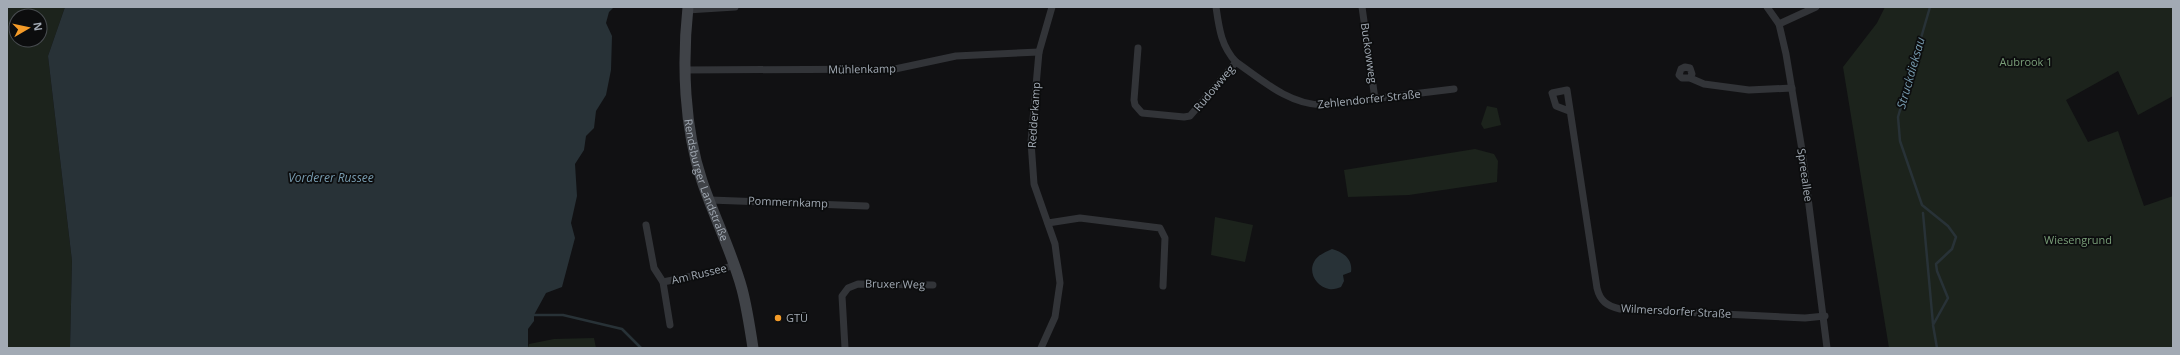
<svg xmlns="http://www.w3.org/2000/svg" width="2180" height="355" viewBox="0 0 2180 355" font-family="'Open Sans',sans-serif">
<rect width="100%" height="100%" fill="#111113"/>
<g fill="#1c231c" fill-rule="evenodd">
<path d="M7 7H65L48 56 72 261 70 348H7ZM16 16H40V40H16Z"/>
<path d="M1885 7H2173V96L2138 115 2118 71 2066 100 2088 142 2118 131 2144 206 2173 196V348H1889L1843 67 1877 23Z"/>
<path d="M1487 106 1497 108 1501 125 1484 129 1481 124Z"/>
<path d="M1475 149 1494 154 1498 161 1497 182 1409 195 1348 197 1344 170Z"/>
<path d="M1215 217 1253 225 1245 262 1211 255Z"/>
<path d="M594 338 596 348H528L529 344 554 339Z"/>
</g>
<g fill="#283237">
<path d="M65 7H614L609 12 606 23 612 36 611 70 606 95 596 111 594 128 586 136 584 150 575 164 577 196 571 223 575 238 562 287 546 293 534 315V321L528 329V348H70L72 261 48 56Z"/>
<path d="M1332 249C1343 252 1353 259 1351 272L1343 275 1344 281 1341 287C1338 288 1333 290 1329 289 1317 287 1308 273 1314 262 1317 255 1326 252 1332 249Z"/>
</g>
<g fill="none" stroke-linecap="round" stroke-linejoin="round">
<g stroke="#283237" stroke-width="2.5">
<path d="M1930 7 1898 117 1900 141 1922 205 1948 226 1956 237 1952 249 1936 264 1937 271 1948 298 1933 325 1937 348"/>
<path d="M1923 213 1933 324"/>
<path d="M534 315H563L622 329 641 348"/>
</g>
<g stroke="#323438" stroke-width="7">
<path d="M1216 7C1219 28 1221 46 1236 62 1262 80 1288 104 1322 105L1454 89"/>
<path d="M1362 7 1375 99"/>
<path d="M1767 7 1779 24 1786 54 1802 150 1827 348"/>
<path d="M687 10 735 7"/>
<path d="M1779 24 1816 7"/>
<path d="M1138 48 1134 100 1135 105 1142 113 1184 117 1190 116 1236 62"/>
<path d="M684 70 895 69 956 56 1039 52"/>
<path d="M1690 78 1692 74 1690 68 1685 67 1681 69 1679 75 1682 78H1690L1704 84 1749 90 1792 88"/>
<path d="M1569 111 1556 106 1552 93 1567 90 1597 288C1600 301 1607 306 1620 309L1805 318 1825 316"/>
<path d="M710 200 866 206"/>
<path d="M1048 223 1080 218 1160 228 1165 238 1163 286"/>
<path d="M646 225 654 268 663 282 670 325"/>
<path d="M663 282 717 271 734 265"/>
<path d="M845 348 842 296 848 288 858 284 933 285"/>
<path d="M1041 348 1055 317 1060 283 1055 244 1034 184 1031 142 1039 52 1052 7"/>
</g>
<path stroke="#404348" stroke-width="11" id="s1" d="M688 7C682 63 684 127 702 181 714 217 732 252 742 289 747 308 750 328 753 348"/>
</g>
<circle fill="#f49b28" stroke="#0c0d0e" stroke-width="1.5" cx="778" cy="318" r="4"/>
<g text-anchor="middle" stroke-width="3.5" stroke-linejoin="round" paint-order="stroke">
<g font-size="11" fill="#a2aab4" stroke="#0c0d0e">
<text transform="translate(1369 53) rotate(82)" y="4">Buckowweg</text>
<text transform="translate(862 69) rotate(-1)" y="4">Mühlenkamp</text>
<text transform="translate(1214 88) rotate(-50)" y="4">Rudowweg</text>
<text transform="translate(1369 99) rotate(-6)" y="4">Zehlendorfer Straße</text>
<text transform="translate(1034 115) rotate(-86)" y="4">Redderkamp</text>
<text transform="translate(1805 175) rotate(82)" y="4">Spreeallee</text>
<text dy="4" stroke="none"><textPath href="#s1" startOffset="176">Rendsburger Landstraße</textPath></text>
<text transform="translate(788 202) rotate(2)" y="4">Pommernkamp</text>
<text transform="translate(699 274) rotate(-13)" y="4">Am Russee</text>
<text transform="translate(895 284) rotate(1)" y="4">Bruxer Weg</text>
<text transform="translate(1676 311) rotate(3)" y="4">Wilmersdorfer Straße</text>
</g>
<g font-size="11" fill="#7a9f79" stroke="#0c0d0e">
<text x="2026" y="66">Aubrook 1</text>
<text x="2078" y="244">Wiesengrund</text>
</g>
<g font-size="11" fill="#a2aab4" stroke="#0c0d0e" text-anchor="start">
<text x="786" y="322">GTÜ</text>
</g>
<g font-size="12" font-style="italic" fill="#789cb0" stroke="#0c0d0e">
<text transform="translate(1911 73) rotate(-74)" y="4">Struckdieksau</text>
<text x="331" y="182">Vorderer Russee</text>
</g>
</g>
<rect width="2180" height="355" fill="none" stroke="#a2aab4" stroke-width="16"/>
<g transform="translate(28 28) rotate(81)"><circle r="19" fill="#0c0d0e" stroke="#484c50"/>
<path d="M0-3L7 15L0 10L-7 15Z" fill="#f49b28"/>
<text y="-6" font-size="11" font-weight="bold" text-anchor="middle" fill="#a2aab4">N</text>
</g>
</svg>
